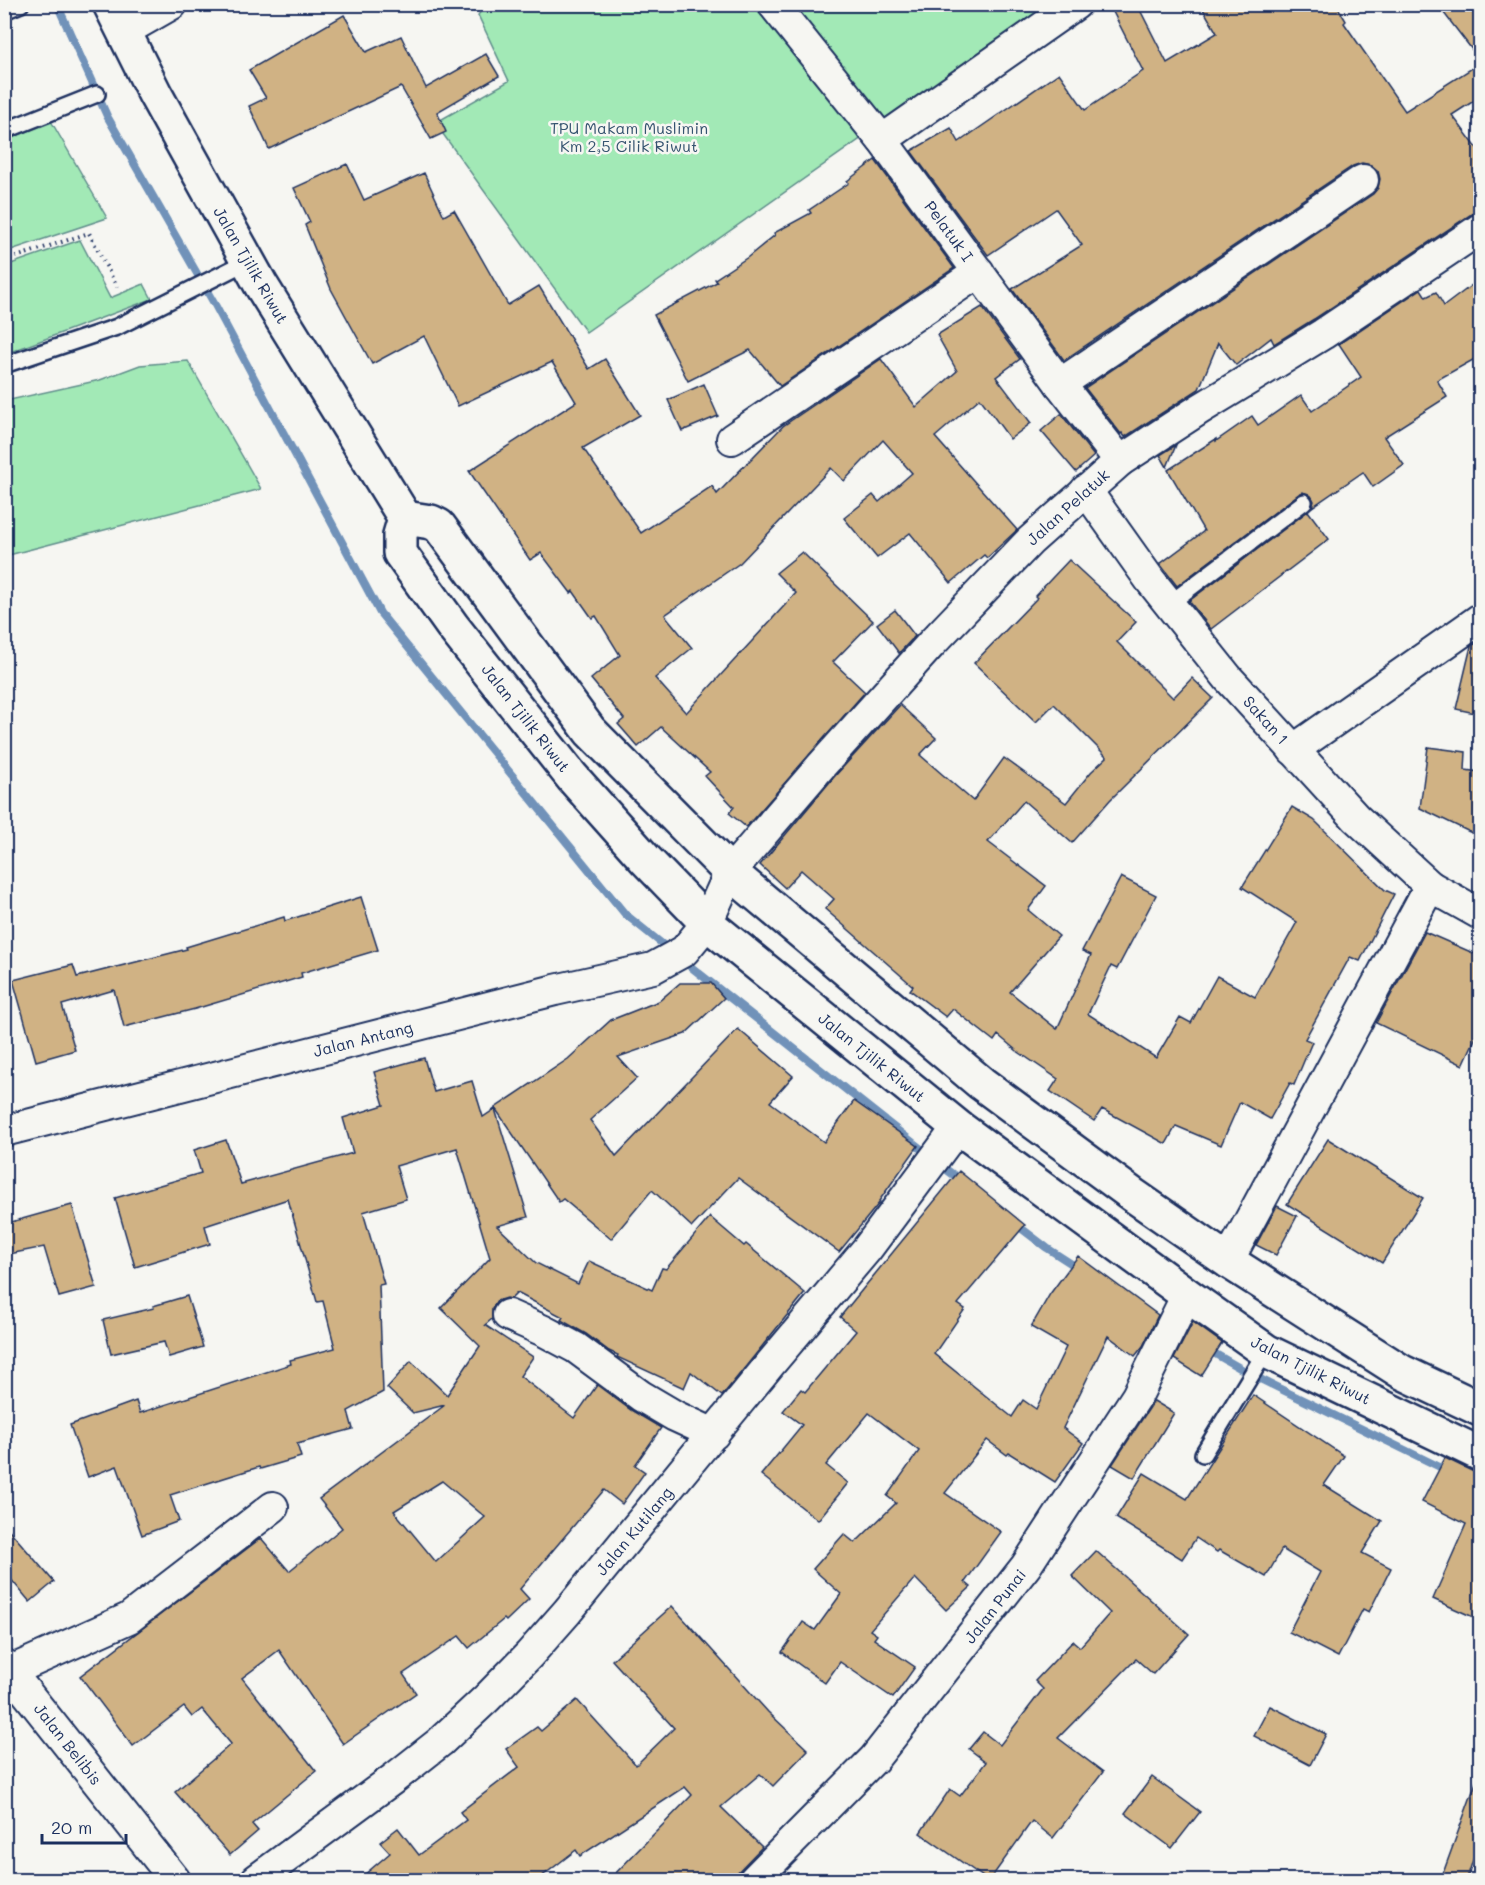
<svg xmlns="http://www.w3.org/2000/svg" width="1485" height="1885" viewBox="0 0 1485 1885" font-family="Mali,sans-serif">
<rect width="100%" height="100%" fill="#f6f6f2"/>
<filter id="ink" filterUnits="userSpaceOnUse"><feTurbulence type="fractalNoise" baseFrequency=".0167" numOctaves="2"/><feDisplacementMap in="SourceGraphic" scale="12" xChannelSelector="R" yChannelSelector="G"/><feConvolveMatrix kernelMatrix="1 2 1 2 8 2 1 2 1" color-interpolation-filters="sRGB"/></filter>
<g filter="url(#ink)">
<g fill="#a2e9b6" stroke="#5e8c8a" stroke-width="1.5">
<path d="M486 5H1051L586 332 435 123 509 81 478 15Z"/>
<path d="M51 121 107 218 5 252V141Z"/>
<path d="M80 240 110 298 144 284 152 299 5 354V266Z"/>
<path d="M188 361 261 489 5 556V401L100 380 140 365Z"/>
</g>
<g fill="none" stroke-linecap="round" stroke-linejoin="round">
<g stroke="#7192b9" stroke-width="8">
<path d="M57 4 107 116 215 305 380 613 625 914 671 951"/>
<path d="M681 959 921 1149"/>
<path d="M947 1170 963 1182"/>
<path d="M1013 1222 1047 1248 1081 1270"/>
<path d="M1205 1348 1252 1375 1448 1471"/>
</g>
</g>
<g fill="#d0b284" stroke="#1b2f5e" stroke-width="1.5" fill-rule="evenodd">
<path d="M1109 4H1137L1167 63 1217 33 1200 4H1336L1346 21 1344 23 1405 111 1480 63V97L1452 115 1480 152V212L1470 215 1314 319 1274 344 1271 338 1236 365 1218 343 1199 389 1125 437 1122 433 1121 434 1085 388 1373 194 1378 188 1380 179 1378 171 1371 165 1362 163 1353 166 1064 360 1012 289 1082 245 1056 209 988 255 911 151 951 128 959 142 1059 73 1085 110 1143 71Z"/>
<path d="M1437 4H1480V60Z"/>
<path d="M344 15 366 52 401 36 426 88 486 54 499 76 437 112 446 132 431 139 401 87 269 149 249 106 266 98 249 70Z"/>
<path d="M875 160 954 268 780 386 750 350 688 381 654 315 717 282 715 279 748 257 775 235 774 233 811 213 809 210 849 183 847 181Z"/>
<path d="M347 164 364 200 424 173 444 216 454 210 508 305 539 286 589 369 605 359 640 415 583 448 641 533 712 486 717 494 783 426 881 359 916 407 957 371 937 335 982 307 1020 359 996 377 1031 423 1010 439 980 398 935 437 1017 530 987 558 984 555 951 583 910 533 877 558 844 518 873 495 879 502 912 473 883 440 844 481 831 468 740 563 665 615 692 648 655 678 686 713 796 593 776 573 802 552 873 621 833 662 865 692 746 827 729 813 734 807 705 776 710 772 661 727 638 747 618 724 624 719 591 679 620 655 596 616 592 618 573 591 571 593 541 553 530 560 469 471 576 402 552 362 458 406 424 336 372 364 331 289 305 225 310 222 294 188Z"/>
<path d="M1480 279V356L1437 380 1447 397 1384 437 1404 465 1373 487 1363 472 1312 507 1314 501 1311 496 1303 492 1299 494 1177 586 1160 564 1204 531 1168 470 1216 439V441L1252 416 1258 425 1301 395 1312 411 1361 377 1339 344 1421 289 1426 297 1436 292 1444 306Z"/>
<path d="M704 384 718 416 682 431 668 400Z"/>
<path d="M1061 414 1094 456 1076 472 1041 431Z"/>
<path d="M1176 445 1167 467 1160 455Z"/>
<path d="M1308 511 1329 539 1211 629 1189 601Z"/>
<path d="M1069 560 1136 622 1117 642 1173 698 1192 678 1213 698 1110 800 1072 843 1024 801 988 842 1046 886 1028 910 1059 936 1010 992 1057 1029 1091 955 1082 951 1121 877 1156 895 1117 969 1111 966 1088 1014 1156 1058 1180 1017 1191 1023 1217 976 1255 997 1297 922 1242 887 1292 807 1314 820 1385 890 1394 894 1360 961 1350 957 1305 1039 1312 1042 1294 1085 1290 1083 1270 1119 1240 1102 1221 1145 1176 1126 1166 1144 1102 1109 1094 1121 1050 1091 1058 1079 1017 1051 998 1035 994 1041 953 1009 946 1017 910 990 913 986 825 909 834 899 801 870 785 888 760 865 834 777 900 705 936 738 920 755 973 801 1004 758 1066 803 1091 772 1107 757 1054 704 1036 722 974 663 1037 598 1035 596Z"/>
<path d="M895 610 915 636 899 653 877 624Z"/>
<path d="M1474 644 1480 645V714L1456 709 1471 646Z"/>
<path d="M1428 747 1466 752 1465 770 1480 772V837L1420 808Z"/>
<path d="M361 897 378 950 301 973 302 977 195 1009 124 1027 114 990 62 1005 75 1050 36 1061 13 980 73 965 77 977 187 949 186 947 284 917 285 921Z"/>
<path d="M1425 932 1480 956V1028L1463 1065 1376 1023Z"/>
<path d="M680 983H711L724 998 685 1034 618 1057 637 1078 590 1120 616 1156 738 1029 793 1076 770 1102 824 1142 854 1101 918 1146 879 1201 880 1202 839 1252 738 1178 692 1227 652 1190 611 1239 563 1199 559 1202 495 1108 568 1059 611 1020 659 1001Z"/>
<path d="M424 1058 434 1092 472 1081 483 1117 495 1109 528 1217 497 1226 536 1263 578 1284 589 1261 652 1290 662 1268 666 1269 710 1217 744 1246 746 1244 805 1293 722 1396 691 1372 684 1388 617 1357 618 1355 609 1351 586 1334 561 1320 563 1317 517 1293 511 1299 506 1298 497 1301 492 1309V1319L485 1325 533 1357 520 1376 574 1418 597 1385 631 1410 661 1428 635 1465 645 1472 622 1504 604 1490 520 1589 529 1599 506 1621 504 1619 469 1648 459 1636 403 1674 416 1693 343 1744 279 1650 242 1678 316 1771 252 1824 258 1831 230 1855 175 1792 231 1744 202 1709 192 1717 184 1707 133 1746 80 1676 261 1538 289 1571 342 1528 319 1499 445 1405 413 1413 387 1388 411 1361 447 1395 480 1346 441 1308 490 1258 457 1148 396 1166 406 1199 363 1212 384 1284 379 1285 383 1392 348 1411 353 1429 297 1444 301 1457 260 1469 259 1467 170 1495 179 1521 142 1535 117 1466 88 1477 70 1425 136 1401 140 1413 291 1364 290 1360 335 1348 323 1301 317 1302 288 1199 205 1226 210 1244 135 1267 115 1198 201 1173 194 1150 226 1140 241 1184 353 1153 343 1118 384 1105 374 1072ZM442 1481 485 1517 436 1562 394 1511Z"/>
<path d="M1328 1139 1423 1198 1382 1263 1287 1204Z"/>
<path d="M959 1171 1025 1225 958 1304 965 1309 934 1354 1012 1417 1023 1400 1036 1409 1066 1347 1031 1327 1050 1294 1078 1256 1158 1315 1143 1346 1135 1356 1108 1336 1063 1428 1083 1443 1055 1482 1009 1453 1007 1455 987 1440 945 1493 1001 1532 965 1582 971 1587 946 1610 915 1578 870 1630 877 1635 874 1639 915 1667 893 1698 840 1662 825 1683 782 1652 803 1622 815 1630 841 1594 813 1569 844 1534 855 1543 896 1503 887 1496 919 1451 869 1413 826 1465 848 1483 818 1520 761 1475 802 1425 783 1411 801 1389 805 1392 856 1331 840 1317Z"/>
<path d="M72 1205 96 1287 59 1297 44 1247 4 1255V1224Z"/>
<path d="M1277 1206 1297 1216 1276 1255 1256 1245Z"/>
<path d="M187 1296 203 1347 169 1357 164 1342 111 1354 103 1320 154 1308 153 1306Z"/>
<path d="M1193 1322 1222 1343 1201 1376 1174 1359Z"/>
<path d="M1253 1395 1344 1456 1324 1485 1382 1521 1362 1553 1391 1568 1369 1612 1363 1609 1338 1657 1289 1632 1320 1572 1282 1549 1266 1577 1219 1550 1217 1552 1196 1538 1182 1559 1116 1518 1144 1473 1187 1499Z"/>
<path d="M1154 1401 1174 1413 1134 1478 1112 1465Z"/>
<path d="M1445 1458 1480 1475V1620L1433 1599 1466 1524 1422 1502Z"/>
<path d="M4 1524 54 1582 30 1602 4 1571Z"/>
<path d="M1096 1551 1189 1634 1153 1674 1136 1659 1058 1738 1103 1772 1053 1838 1032 1821 989 1881 920 1833 950 1789 960 1796 986 1762 969 1749 983 1732 1000 1745 1043 1689 1035 1681 1073 1641 1080 1647 1110 1613 1072 1576Z"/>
<path d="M672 1606 768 1712 808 1750 773 1786 760 1774 721 1807 762 1847 729 1881H608L692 1795 685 1787 580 1856 576 1850 536 1881H357L390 1853 380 1842 398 1828 419 1855 466 1820 460 1812 519 1767 506 1749 537 1727 541 1731 577 1700 636 1765 674 1728 612 1660Z"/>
<path d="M1270 1706 1326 1734 1310 1765 1254 1736Z"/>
<path d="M1152 1777 1200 1812 1172 1848 1125 1813Z"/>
<path d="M1478 1777H1480V1839L1466 1881H1455L1442 1876Z"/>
</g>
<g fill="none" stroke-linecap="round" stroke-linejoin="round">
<g stroke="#1b2f5e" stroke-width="20">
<g id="service">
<path d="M4 11 21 4"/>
<path d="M4 131 97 94"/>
<path d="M4 365 117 327 248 261"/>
<path d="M1169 604 1304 502"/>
<path d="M1203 1454 1266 1351"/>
</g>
</g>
<g stroke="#1b2f5e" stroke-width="34">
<g id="minor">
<path d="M773 4 882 140 1060 384 1120 461"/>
<path d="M123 32 172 4"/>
<path d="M882 140 1076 4"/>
<path d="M1060 384 1363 180"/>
<path d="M732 439 979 272"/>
<path d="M1086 490 1150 580 1228 678 1356 818 1430 886 1480 914"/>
<path d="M1293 750 1480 619"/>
<path d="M4 1131 555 990 653 968 684 951 707 923 730 872 821 766 931 644 1030 541 1120 461 1200 409 1323 334 1480 229"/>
<path d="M1228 1261 1430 886"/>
<path d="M508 1315 544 1331 576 1348 641 1396 675 1416 714 1434"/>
<path d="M4 1664 175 1880"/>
<path d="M4 1674 129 1618 273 1507"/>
<path d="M256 1880 393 1779 440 1742 487 1698 529 1655 567 1612 771 1363 867 1249 958 1127"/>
<path d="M754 1880 874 1759 1026 1566 1137 1396 1187 1295"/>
</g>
</g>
<g stroke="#1b2f5e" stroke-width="38">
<g id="trunk">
<path d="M110 4 155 94 261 285 405 518 400 535V553L453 627 572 777 646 860 707 923 958 1127 1187 1295 1266 1351 1480 1454"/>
<path d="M405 518 431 522 439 526 590 731 730 872 981 1083 1133 1195 1228 1261 1402 1372 1480 1409"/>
</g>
</g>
<path stroke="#1b2f5e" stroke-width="4" stroke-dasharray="1.5 4.5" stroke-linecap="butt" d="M4 261 89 233 117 287"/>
<use href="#service" stroke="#f6f6f2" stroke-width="15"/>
<use href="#minor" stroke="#f6f6f2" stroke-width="30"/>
<use href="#trunk" stroke="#f6f6f2" stroke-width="33"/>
</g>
</g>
<g text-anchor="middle" stroke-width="5" stroke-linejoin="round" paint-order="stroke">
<g font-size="16" fill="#365470" stroke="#f6f6f2">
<text x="629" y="134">TPU Makam Muslimin<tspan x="629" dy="18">Km 2,5 Cilik Riwut</tspan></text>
</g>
<g font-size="16" fill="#1b2f5e" stroke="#f6f6f2">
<text transform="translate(949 231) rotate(54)" y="6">Pelatuk I</text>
<text transform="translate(251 265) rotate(60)" y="6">Jalan Tjilik Riwut</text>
<text transform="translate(1068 507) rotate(-42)" y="6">Jalan Pelatuk</text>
<text transform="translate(526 718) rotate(52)" y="6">Jalan Tjilik Riwut</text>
<text transform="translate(1266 720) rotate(48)" y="6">Sakan 1</text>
<text transform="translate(363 1039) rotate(-14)" y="6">Jalan Antang</text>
<text transform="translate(872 1057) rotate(39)" y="6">Jalan Tjilik Riwut</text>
<text transform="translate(1311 1370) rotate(27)" y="6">Jalan Tjilik Riwut</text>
<text transform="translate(634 1531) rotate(-50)" y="6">Jalan Kutilang</text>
<text transform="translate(995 1606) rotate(-52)" y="6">Jalan Punai</text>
<text transform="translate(68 1744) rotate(52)" y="6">Jalan Belibis</text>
</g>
</g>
<rect width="1485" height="1885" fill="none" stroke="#f6f6f2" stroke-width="24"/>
<rect x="12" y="12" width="1461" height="1861" fill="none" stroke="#1b2f5e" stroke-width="2" filter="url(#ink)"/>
<path d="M42 1834v9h84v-9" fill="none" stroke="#1b2f5e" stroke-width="3"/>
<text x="51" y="1834" font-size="18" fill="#1b2f5e" stroke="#f6f6f2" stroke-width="4.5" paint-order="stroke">20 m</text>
</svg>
